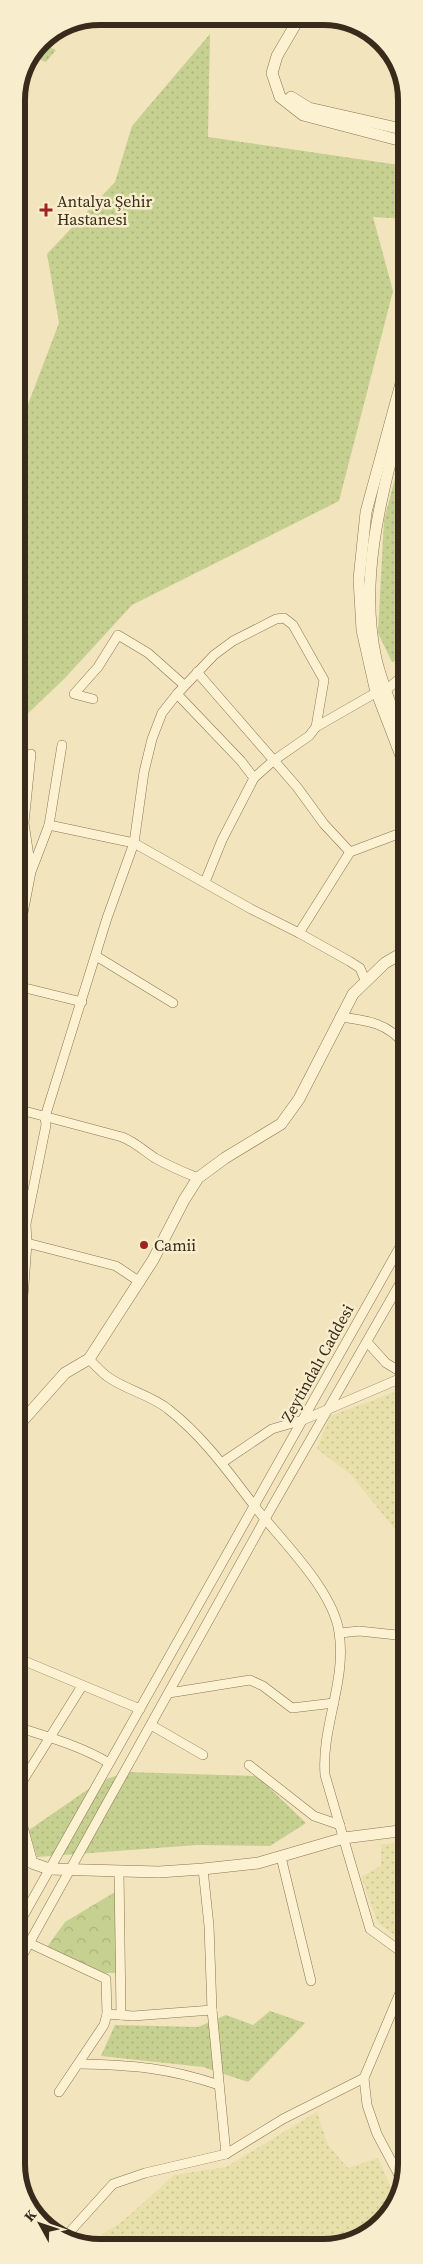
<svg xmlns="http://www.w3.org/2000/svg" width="423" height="2264" viewBox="0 0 423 2264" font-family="'Source Serif 4',serif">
<defs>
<pattern id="farmland-dots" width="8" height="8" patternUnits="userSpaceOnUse" patternTransform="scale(1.25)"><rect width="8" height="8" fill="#e8e0aa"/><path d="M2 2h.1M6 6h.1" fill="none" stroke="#c8c092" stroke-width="1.8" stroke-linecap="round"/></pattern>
<pattern id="grass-dots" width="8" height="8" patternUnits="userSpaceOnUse" patternTransform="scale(1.25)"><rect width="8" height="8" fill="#c6d090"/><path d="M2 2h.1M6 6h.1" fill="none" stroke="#abb37c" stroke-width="1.8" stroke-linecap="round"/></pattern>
<pattern id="forest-crowns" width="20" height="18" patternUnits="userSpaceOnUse" patternTransform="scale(1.25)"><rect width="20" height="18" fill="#c6d090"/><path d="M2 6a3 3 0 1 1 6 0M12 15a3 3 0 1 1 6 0" fill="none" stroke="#abb37c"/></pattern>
</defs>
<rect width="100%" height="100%" fill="#f2e4bd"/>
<g fill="url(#farmland-dots)">
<path d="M406 1388V1535L394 1528 351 1475 317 1449 330 1416Z"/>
<path d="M407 1843V1928L403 1941 378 1923 361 1877 381 1866V1844Z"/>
<path d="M317 2112 328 2145 348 2168 378 2158 395 2197 386 2220 334 2247 83 2246 123 2221 174 2175 226 2167Z"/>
</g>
<g fill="url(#grass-dots)">
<path d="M210 34 208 137 406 166V219L373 217 393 291 339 501 132 605 65 678 17 724 16 436 59 323 47 254 115 182 132 126Z"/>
<path d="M40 43 56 50 46 62 33 57Z"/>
<path d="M406 437V657L392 662 378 633 384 520Z"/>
<path d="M128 1772 257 1776 306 1823 270 1846 197 1845 37 1857 29 1830 100 1781Z"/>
<path d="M270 2011 305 2023 248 2082 203 2067 101 2056 115 2025 198 2027 226 2015 253 2025Z"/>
</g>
<path fill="url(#forest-crowns)" d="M115 1892 118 1973H96L47 1947 65 1922Z"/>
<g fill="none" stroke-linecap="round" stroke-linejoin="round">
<g stroke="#8b7455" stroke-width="10">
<g id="minor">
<path d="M197 672 297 787 324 824 350 852"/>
<path d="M385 691 406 673"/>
<path d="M177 694 241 761 254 778"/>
<path d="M93 699 74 694 98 667 118 635 148 653 184 685"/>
<path d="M316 727 377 692"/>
<path d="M49 825 134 843 251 909 299 933 349 961 360 968 365 980"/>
<path d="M31 870 24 823 31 754"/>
<path d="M299 933 350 852 406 831"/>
<path d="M17 944 31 872 49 825 62 745"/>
<path d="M96 956 173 1003"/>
<path d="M17 986 82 1002"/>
<path d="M340 1017C366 1020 390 1023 406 1047"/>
<path d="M17 1109 122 1137C135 1142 144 1151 155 1158 169 1166 183 1172 198 1178"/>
<path d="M27 1243 116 1266 140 1282"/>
<path d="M17 1331 21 1317 24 1285 27 1243 26 1224 46 1125 45 1117 107 918 134 843 144 772 152 739 162 713 177 694 214 655 233 641 276 619 284 618 293 625 324 680 316 727 309 736 273 761 254 778 222 840 205 882"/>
<path d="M367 1342 386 1363 406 1375"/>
<path d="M89 1359C95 1365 101 1372 108 1377 126 1390 151 1395 168 1409 204 1437 229 1473 256 1508 282 1541 333 1590 339 1632 347 1681 321 1727 325 1775L370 1929 407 1956"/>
<path d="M223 1462 272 1429 303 1420 406 1376"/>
<path d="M340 1633 359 1631 406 1636"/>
<path d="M17 1658 140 1709"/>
<path d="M169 1693 250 1680 263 1686 292 1708 334 1703"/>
<path d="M151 1725 203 1755"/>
<path d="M17 1727C48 1737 81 1746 109 1763"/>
<path d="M249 1765 314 1816 340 1825"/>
<path d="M17 1790 82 1686"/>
<path d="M281 1857 311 1981"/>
<path d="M119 1871 121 2015"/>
<path d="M17 1927 406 1236"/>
<path d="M29 1943 106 1979 107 2014 104 2025 59 2092"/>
<path d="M17 1965 265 1519 406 1273"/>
<path d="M212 2010 226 2154"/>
<path d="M107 2014 133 2016 212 2010 209 1926 203 1869"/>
<path d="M80 2064C133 2065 169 2068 219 2085"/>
<path d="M402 2181 377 2134 367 2105 364 2078 407 1976"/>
<path d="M66 2236 113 2184 145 2173 226 2154 283 2119 364 2078"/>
</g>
</g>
<g stroke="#8b7455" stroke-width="12">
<g id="tertiary">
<path d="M298 20 277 56 272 73 280 97 303 115 406 142"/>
<path d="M291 97 309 108 406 130"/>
<path d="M406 365 366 512 359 579 362 630 375 688 406 769"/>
<path d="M406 401C385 485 357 572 376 659 383 688 395 716 406 744"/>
<path d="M17 1427 65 1373 89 1359 153 1260 184 1200 198 1178 225 1158 281 1124 299 1099 353 994 385 963 397 956 406 954"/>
<path d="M17 1818 22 1827 32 1863 49 1869 159 1872 203 1869 258 1863 344 1838 407 1830"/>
</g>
</g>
<use href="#minor" stroke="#fcf1d1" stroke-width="9"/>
<use href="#tertiary" stroke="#fcf1d1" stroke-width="11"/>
</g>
<g fill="#9f241f" stroke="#f8eecd" stroke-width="2">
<path d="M43.5 202.5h5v5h5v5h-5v5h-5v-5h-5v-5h5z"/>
<circle cx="144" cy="1245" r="5"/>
</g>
<g text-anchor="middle" stroke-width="5" stroke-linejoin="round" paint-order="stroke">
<g font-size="16" fill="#392b1b" stroke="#f8eecd" text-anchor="start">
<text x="57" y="207">Antalya Şehir<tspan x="57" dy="18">Hastanesi</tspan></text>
<text x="154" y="1251">Camii</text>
</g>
<g font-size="16" fill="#392b1b" stroke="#f8eecd">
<text transform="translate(317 1363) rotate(-61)" y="6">Zeytindalı Caddesi</text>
</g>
</g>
<path d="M0 0H423V2264H0ZM100 25H323A75 75 0 0 1 398 100V2164A75 75 0 0 1 323 2239H100A75 75 0 0 1 25 2164V100A75 75 0 0 1 100 25Z" fill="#f8eecd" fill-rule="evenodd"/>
<path fill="none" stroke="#392b1b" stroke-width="6" d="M100 25H323A75 75 0 0 1 398 100V2164A75 75 0 0 1 323 2239H100A75 75 0 0 1 25 2164V100A75 75 0 0 1 100 25Z"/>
<g transform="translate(40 2224) rotate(310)" stroke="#f8eecd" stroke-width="4" paint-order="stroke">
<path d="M0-4L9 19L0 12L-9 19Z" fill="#392b1b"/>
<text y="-8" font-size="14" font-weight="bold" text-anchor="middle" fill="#392b1b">K</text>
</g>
</svg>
